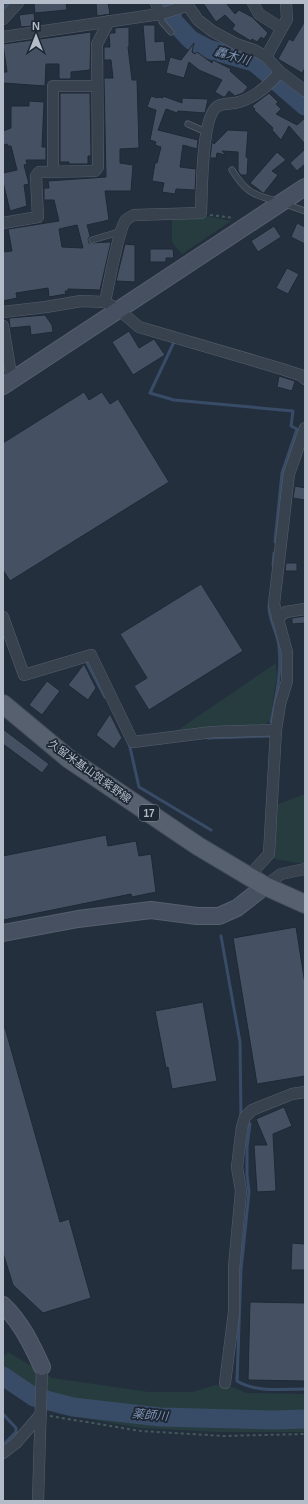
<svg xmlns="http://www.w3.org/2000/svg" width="308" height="1504" viewBox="0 0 308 1504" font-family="Arial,'Noto Sans JP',sans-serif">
<rect width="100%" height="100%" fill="#242f3e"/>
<g fill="#263c3f">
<path d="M206 216 231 221 182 254 172 242V217Z"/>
<path d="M276 663 277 676 270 720 263 726 175 732Z"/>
<path d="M305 794V864L274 859 278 804Z"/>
<path d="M8 1352 52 1378 149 1392H193L215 1385 232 1387 247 1393 305 1394V1411L263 1412 115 1406 66 1399 17 1380 3 1368V1357Z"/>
<path d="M49 1412 144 1423 305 1428V1432H218L140 1428Z"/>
</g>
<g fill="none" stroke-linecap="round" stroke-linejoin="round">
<g stroke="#394c67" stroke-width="3">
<path d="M174 342 150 393 174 400 293 411 291 426 297 429 282 473 275 542"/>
<path d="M273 565 274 553"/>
<path d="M269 605C268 620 278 632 279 647 282 673 276 697 271 722"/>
<path d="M86 661 105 697"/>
<path d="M208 738 272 736"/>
<path d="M129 743 139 787 211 830"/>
<path d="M221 936 240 1042 241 1118"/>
<path d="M246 1121 250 1124 247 1147V1175L249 1192 241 1270 237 1381C257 1393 282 1389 305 1389"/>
<path d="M3 1414 16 1428V1432L3 1445"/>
</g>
<g stroke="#394c67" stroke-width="19">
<path d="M167 3 174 22 191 40 208 49 254 62 305 106"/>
<path d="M3 6 6 3"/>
<path d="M3 1376 34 1397 73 1407 160 1417 274 1420 305 1419"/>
</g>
</g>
<g fill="#455162" stroke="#1f2835" fill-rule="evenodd">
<path d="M34 3H66L67 10 35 13Z"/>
<path d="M96 3H108L110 14 97 16Z"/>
<path d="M203 3H226L235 14 239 10 252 17 268 33 264 39 261 37 257 42 252 39 251 41 236 32 232 29 235 25 225 15 216 22Z"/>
<path d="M34 13 35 23H31L32 26 21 27 19 15Z"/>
<path d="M305 21V68L302 73 278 59 289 39 293 41Z"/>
<path d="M143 25H155V42L164 41 166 61 146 62Z"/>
<path d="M129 27V47H128L132 80H137L139 148 120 149V163L133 165 131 191H105L109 220 87 225 90 236 88 239 89 243 111 242 100 290 68 289V291H65L66 294 49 297 48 288 16 293 17 298 3 301V252L12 251 8 229 59 221 54 200H44V188H49L48 181 106 177 104 78H113L111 60H104V47H110L109 35 111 33H115V28ZM77 225 83 248 62 247 59 229Z"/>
<path d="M91 32 90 70 71 72V79H59V64H46L45 86 3 83V72H7L3 44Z"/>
<path d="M194 43 192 52 195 54 197 52 212 63 213 60 231 69 230 71 248 87 243 93 235 96 229 91 225 97H223L215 92 222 80 199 70 189 62 184 78 166 73 170 57 181 60Z"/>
<path d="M60 93H90L91 156H88V164H69V162H60Z"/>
<path d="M269 93 278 102 276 104 281 109 276 114 297 125 305 118V144L289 126 281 140 272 130 273 128 254 110 255 109 252 106Z"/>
<path d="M151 96 158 98 159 97 163 98V96L182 103V98L208 99 205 113 178 111 177 113 166 109 158 130 198 140 197 149 183 145 180 167 196 169 195 190 176 189 175 194 162 192 164 183 152 181 155 163H157L161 147 155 145 156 142 150 140 156 110 147 107Z"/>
<path d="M29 101 44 102 42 147H46V160H26L27 164 24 165 29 184 24 185 27 206 10 211 3 182V173L17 170 11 146H8L7 144 3 145V131L11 128V106H29Z"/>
<path d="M228 130 248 131 246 157 248 158 247 175H241L238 171V152L222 151 226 155 217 153 216 158H210L212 142 214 144Z"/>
<path d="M305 149V164L297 171 290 163Z"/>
<path d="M277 152 286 160 272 171 278 175 264 193H263L250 183Z"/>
<path d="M297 223 305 227V244L291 237Z"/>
<path d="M274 226 281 237 258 252 251 241Z"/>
<path d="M125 244 135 245V282L116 281Z"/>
<path d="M150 249H173L174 258H166V262H150Z"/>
<path d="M287 268 299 274 288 294 276 288Z"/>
<path d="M45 315 52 325 53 332 31 335 30 326 10 328 9 318Z"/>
<path d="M129 331 139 348 154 339 165 355 133 375 112 342Z"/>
<path d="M279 376 295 381 292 391 277 387Z"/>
<path d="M84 392 89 400 102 392 110 404 118 399 169 482 10 581 3 570V443Z"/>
<path d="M295 486 305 488V500L293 498Z"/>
<path d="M286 563H297V571H285Z"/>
<path d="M201 584 243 651 149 710 134 686 147 678 120 634Z"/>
<path d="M305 616V623L292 624V618Z"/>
<path d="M84 664 96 688 88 700 68 685Z"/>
<path d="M47 681 60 691 42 715 29 705Z"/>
<path d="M110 714 122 738 114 749 96 735Z"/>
<path d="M3 729 49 764 42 773 3 744Z"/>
<path d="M106 835 108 846 136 841 139 856 151 854 156 892 132 897 131 894 3 920V856Z"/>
<path d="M296 927 305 984V1076L257 1084 233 938Z"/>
<path d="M203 1002 217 1081 172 1089 168 1067 166 1068 155 1011Z"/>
<path d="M3 1028H5L60 1222 69 1219 91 1298 43 1313 13 1285 3 1253Z"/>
<path d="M284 1107 292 1126 273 1134 276 1191 257 1192 254 1145H267L256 1119Z"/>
<path d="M292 1243 305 1244V1270H291Z"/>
<path d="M250 1302 305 1303V1381L248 1380Z"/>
</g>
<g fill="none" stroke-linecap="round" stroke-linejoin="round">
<g stroke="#565f6c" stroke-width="7">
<g id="lane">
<path d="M160 14 162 22 171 32"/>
<path d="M188 124 206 132"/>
<path d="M232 170C245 191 252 195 277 201"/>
<path d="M285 204 305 211"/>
<path d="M92 240 119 232"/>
</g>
</g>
<g stroke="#565f6c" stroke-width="12">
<g id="street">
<path d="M156 3 160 14"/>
<path d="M186 3 198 20 212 31 236 44 254 50 266 57 280 72 305 91"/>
<path d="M253 3 259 14 281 28"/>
<path d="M3 19 18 3"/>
<path d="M3 37 160 14 187 6"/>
<path d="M266 57 287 19 286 3"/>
<path d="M53 172V86H97"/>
<path d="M3 223 38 217 36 176 39 172 95 171 98 167 97 44 109 21"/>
<path d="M105 302C108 288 119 227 126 220 128 218 132 216 134 215L201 213C202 194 201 115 218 106 224 103 232 104 239 102 256 97 269 85 280 72"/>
<path d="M3 312 46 307 81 301 105 302 119 310 139 327 282 369 303 376 305 379"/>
<path d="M3 326 12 380"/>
<path d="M3 617 24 675 91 655 133 742 212 732 276 730"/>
<path d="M277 618 286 612 305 609"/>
<path d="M249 876 269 854 276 730 280 704 287 681V652L274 604 289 474 305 428"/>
<path d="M265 886 281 874 305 869"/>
<path d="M225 1383 234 1312V1267L241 1191 237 1167 242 1127 245 1117 252 1110 292 1094 305 1092"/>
<path d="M3 1453 16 1443 41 1414"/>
<path d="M38 1501 42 1367"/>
</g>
</g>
<g stroke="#565f6c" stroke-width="18">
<g id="secondary">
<path d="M3 386 305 187"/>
<path d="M3 933 78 919 151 910 197 916H219L237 908 265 886"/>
<path d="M3 1305C21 1322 32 1345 42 1367"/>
</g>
</g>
<g stroke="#414a57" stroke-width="20">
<path id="primary" d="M3 704 69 759 198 846 265 886 305 904"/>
</g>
<g stroke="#44595c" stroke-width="2" stroke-dasharray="3 3" stroke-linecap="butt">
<path d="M210 215 234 218"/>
<path d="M50 1416 141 1431 224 1436 305 1434"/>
</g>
<use href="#lane" stroke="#38414e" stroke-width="5.5"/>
<use href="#street" stroke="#38414e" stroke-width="11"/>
<use href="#secondary" stroke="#465061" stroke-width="16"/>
<use href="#primary" stroke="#56606e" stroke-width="18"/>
</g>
<g text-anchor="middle" stroke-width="3.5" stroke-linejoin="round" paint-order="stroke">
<rect fill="#1d2633" stroke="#878f9c" stroke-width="1" x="139" y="805" width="20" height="16" rx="3"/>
<g font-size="10" font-weight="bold" fill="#b4bcc9">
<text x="149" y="817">17</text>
</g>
<g font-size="11" fill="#b4bcc9" stroke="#1d2633">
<text transform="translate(90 771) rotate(36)" y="4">久留米基山筑紫野線</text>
</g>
<g font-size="12" font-style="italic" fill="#7c92b1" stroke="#1d2633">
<text transform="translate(232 56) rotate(16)" y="4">轟木川</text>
<text transform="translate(150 1415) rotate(5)" y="4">薬師川</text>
</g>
</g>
<rect width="308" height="1504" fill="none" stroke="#b4bcc9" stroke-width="8"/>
<g transform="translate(36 36)" stroke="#1d2633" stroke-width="3" paint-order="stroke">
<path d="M0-3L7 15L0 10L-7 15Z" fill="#b4bcc9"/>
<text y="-6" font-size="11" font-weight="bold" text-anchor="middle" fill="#b4bcc9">N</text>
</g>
</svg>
